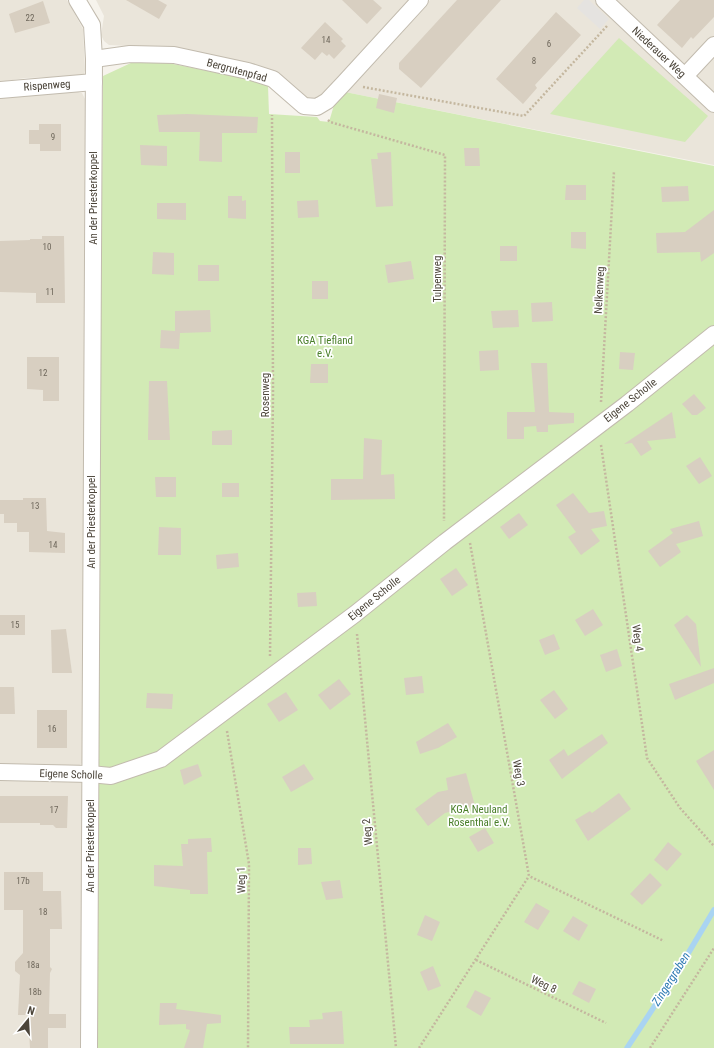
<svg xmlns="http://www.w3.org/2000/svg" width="714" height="1048" viewBox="0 0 714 1048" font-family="'Roboto Condensed',sans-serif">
<rect width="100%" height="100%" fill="#f6f3ec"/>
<g fill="#eae5da">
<path d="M0 0H67L83 29 85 70 84 74 79 76 25 78 0 82Z"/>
<path d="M96 0H409L323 94 319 98 313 100 307 99 278 74 269 69 171 48 109 45 104 41 101 35 104 16Z"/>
<path d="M430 0H714V165L345 92Z"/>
<path d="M78 92 82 93 86 101 84 761 79 766 0 764V98L24 95Z"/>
<path d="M0 780H79L82 782 84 1048H0Z"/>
</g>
<g fill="#d2eab5">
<path d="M619 38 708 116 685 142 550 114Z"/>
<path d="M133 62H163L258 81 268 86 269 114 317 117 320 121 329 122 334 105 345 92 714 166V328L160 755 115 770 97 769 103 76Z"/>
<path d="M714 341V1048H96L97 784 163 762Z"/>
</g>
<path fill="#e5e3e0" d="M584 0H589L609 19 600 29 577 8Z"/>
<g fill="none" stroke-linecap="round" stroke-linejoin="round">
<path stroke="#a9d4f2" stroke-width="5.5" d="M627 1048 677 972 714 910"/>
</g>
<g fill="#d8cfc1">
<path d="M126 0H158L167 5 159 19Z"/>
<path d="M342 0H373L382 8 367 24Z"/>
<path d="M457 0H501L421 88 399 69V63Z"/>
<path d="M680 0H714V17L693 39 691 37 682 48 657 25Z"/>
<path d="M43 1 50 23 15 33 9 14Z"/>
<path d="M556 12 581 35 535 85 537 88 523 104 496 79Z"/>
<path d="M325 22 343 39 341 41 346 46 334 59 329 54 327 56 322 52 315 60 301 48Z"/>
<path d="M379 94 397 98 394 113 376 108Z"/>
<path d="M187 114 258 117 257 133H222V162L199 161 200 132H159L157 115Z"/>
<path d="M39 124H61V151H40V144H29V130H39Z"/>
<path d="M140 145 167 146V166L141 165Z"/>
<path d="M464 148H479L480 166H465Z"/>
<rect x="285" y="152" width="15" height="21"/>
<path d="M391 152 393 206 376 207 371 159H378L377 153Z"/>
<path d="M566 185H586V200H565Z"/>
<path d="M688 186 689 201 662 202 661 187Z"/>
<path d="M228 196H242V201L246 200V219L228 218Z"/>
<path d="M318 200 319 217 298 218 297 201Z"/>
<path d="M157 203H186V220L157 219Z"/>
<path d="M714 210V253L701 262 700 252 657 253 656 233 685 232Z"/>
<path d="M571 232H586V249L571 248Z"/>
<path d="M42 236H64L65 303H36V293L0 292V241L30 240V239H42Z"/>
<rect x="500" y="246" width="17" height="15"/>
<path d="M153 252 174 253V275L152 274Z"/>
<path d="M411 261 414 279 388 283 385 265Z"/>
<rect x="198" y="265" width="21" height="16"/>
<rect x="312" y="281" width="16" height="18"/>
<path d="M552 302 553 321 532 322 531 303Z"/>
<path d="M210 310 211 332 180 333 179 349 160 348 161 330 175 331V311Z"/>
<path d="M518 310 519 327 493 328 491 311Z"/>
<path d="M498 350 499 370 480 371 479 351Z"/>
<path d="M620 352 635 353 633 370 619 369Z"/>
<path d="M27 357H59V401H43V390L27 389Z"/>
<path d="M531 363H547L549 412 574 413V423L548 425V432H537L536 426 524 427V439H507V412H535Z"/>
<path d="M311 364H328V383H310Z"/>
<path d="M149 381H167L170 440H148Z"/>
<path d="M694 394 706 408 697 415H692L682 404Z"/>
<path d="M672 412 676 438 647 441 652 449 641 456 632 443 624 444Z"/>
<path d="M232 430V445H212V431Z"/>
<path d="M364 438 382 440 381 475 394 474 395 499 331 500V479H363Z"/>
<path d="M700 457 712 476 699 484 686 466Z"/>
<path d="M155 477H176V497H156Z"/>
<rect x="222" y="483" width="17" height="14"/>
<path d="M573 493 589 513 604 511 607 526 591 529 600 541 581 555 568 537 576 532 556 505Z"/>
<path d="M23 498H46L47 531 65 533V553L29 552V532H17V523H4V514H0V500H23Z"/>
<path d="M519 513 528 525 509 539 500 527Z"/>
<path d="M699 521 703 536 676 544 681 552 660 567 648 551 673 533 670 529Z"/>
<path d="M159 527 181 528V555H158Z"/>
<path d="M238 553 239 567 217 569 216 555Z"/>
<path d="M456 568 468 585 452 596 440 579Z"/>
<path d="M316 592 317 606 298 607 297 593Z"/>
<path d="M593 609 603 625 585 636 575 620Z"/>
<rect x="0" y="615" width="25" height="20"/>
<path d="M687 615 696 624 701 667 674 625Z"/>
<path d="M66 629 72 673H52L51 630Z"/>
<path d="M554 634 560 649 545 655 539 640Z"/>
<path d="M617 649 622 666 606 672 600 655Z"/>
<path d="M714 668V683L675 700 669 684Z"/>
<path d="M422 676 424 693 406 695 404 678Z"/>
<path d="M339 679 351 694 330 710 318 695Z"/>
<path d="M0 687H14L15 714H0Z"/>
<path d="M554 690 568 709 555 719 540 700Z"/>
<path d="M286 692 298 710 279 722 267 704Z"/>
<path d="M147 693 173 694 172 709 146 708Z"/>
<rect x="37" y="710" width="30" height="38"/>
<path d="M448 723 457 737 438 748 420 754 416 742Z"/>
<path d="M602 734 608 743 562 779 549 760 564 749 568 756Z"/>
<path d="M714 750V790L696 761Z"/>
<path d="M198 764 202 776 184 785 180 770Z"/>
<path d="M304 764 314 779 291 792 282 777Z"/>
<path d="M466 773 475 806 445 813 428 826 415 809 438 792 448 790 446 778Z"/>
<path d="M619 793 631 809 588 841 575 820 590 811 592 813Z"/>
<path d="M0 796H68L67 828H56L53 825H40V823H0Z"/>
<path d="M485 828 494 843 478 852 469 837Z"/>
<path d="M211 838 212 852H207L208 894H190V890L154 886V865L183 866 181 844H188V839Z"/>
<path d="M668 842 682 854 667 871 654 860Z"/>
<path d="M298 848H311L312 864 298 865Z"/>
<path d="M4 872H43V891H61L62 929H50V967L52 969 50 973 49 1014H66V1028H48V1048H30L28 1015H18L20 975 15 971V962L23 953V910H4Z"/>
<path d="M650 873 662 885 642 905 630 894Z"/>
<path d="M340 880 343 898 326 900 321 882Z"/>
<path d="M536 903 550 911 538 930 524 922Z"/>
<path d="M425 915 440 922 432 941 417 935Z"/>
<path d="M573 916 588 925 579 941 563 931Z"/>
<path d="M433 966 441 986 428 991 420 972Z"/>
<path d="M579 981 596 989 589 1003 572 994Z"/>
<path d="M475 990 491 998 481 1016 466 1007Z"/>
<path d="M160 1003H177L176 1009 221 1015V1023L207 1024 203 1048H184L190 1030 186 1029V1024L159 1025Z"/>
<path d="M342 1011 344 1044H290L289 1027H310L309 1020 323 1019 322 1013Z"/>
</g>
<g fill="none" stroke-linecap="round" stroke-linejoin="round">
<g stroke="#c2bbae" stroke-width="18">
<g id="minor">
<path d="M77 0 92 25 94 59 89 1048"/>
<path d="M604 0 714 104"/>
<path d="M94 59 130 54 174 55 248 71 273 79 304 106 317 107 327 101 344 83 420 0"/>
<path d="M685 76 714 45"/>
<path d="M0 90 94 82"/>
<path d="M0 772 90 774 111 776 161 759 355 614 445 542 627 404 714 334"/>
</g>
</g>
<g stroke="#c4b79f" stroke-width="2.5" stroke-dasharray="2 2" stroke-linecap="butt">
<path d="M363 87 524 116 607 26"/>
<path d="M328 120 330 122 445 155 444 521"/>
<path d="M601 402 614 171"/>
<path d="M601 445 647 758 680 808 714 846"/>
<path d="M470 543 529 876 664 941"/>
<path d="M357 634 396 1048"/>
<path d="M270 656 273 394 272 115"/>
<path d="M227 731 249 864 248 1048"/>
<path d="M476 960 606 1023"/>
<path d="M419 1048 529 876"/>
<path d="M650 1048 714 948"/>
</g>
<use href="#minor" stroke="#fff" stroke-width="16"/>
</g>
<g text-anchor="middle" stroke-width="3.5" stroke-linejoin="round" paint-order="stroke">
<g font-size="9" fill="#6e675b">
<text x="30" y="21">22</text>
<text x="326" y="43">14</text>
<text x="549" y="47">6</text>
<text x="534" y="64">8</text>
<text x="53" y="140">9</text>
<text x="47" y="250">10</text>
<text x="50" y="295">11</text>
<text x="43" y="376">12</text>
<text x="35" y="509">13</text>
<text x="53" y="548">14</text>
<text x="15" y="628">15</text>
<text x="52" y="732">16</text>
<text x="54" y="813">17</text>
<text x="23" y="884">17b</text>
<text x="43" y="915">18</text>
<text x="33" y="968">18a</text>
<text x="35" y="995">18b</text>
</g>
<g font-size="11" fill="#4b4439" stroke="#fff">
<text transform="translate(659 52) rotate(43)" y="4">Niederauer Weg</text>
<text transform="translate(237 70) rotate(15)" y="4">Bergrutenpfad</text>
<text transform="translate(47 85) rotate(-4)" y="4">Rispenweg</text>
<text transform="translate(93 198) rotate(-90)" y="4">An der Priesterkoppel</text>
<text transform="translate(437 279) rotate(-90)" y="4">Tulpenweg</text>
<text transform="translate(599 290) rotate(-87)" y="4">Nelkenweg</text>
<text transform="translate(265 395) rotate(-90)" y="4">Rosenweg</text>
<text transform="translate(630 400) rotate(-38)" y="4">Eigene Scholle</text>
<text transform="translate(91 522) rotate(-90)" y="4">An der Priesterkoppel</text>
<text transform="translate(374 598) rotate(-39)" y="4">Eigene Scholle</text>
<text transform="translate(638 638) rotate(82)" y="4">Weg 4</text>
<text transform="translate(519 773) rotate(80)" y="4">Weg 3</text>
<text transform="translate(71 774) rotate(2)" y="4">Eigene Scholle</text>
<text transform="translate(367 832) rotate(-95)" y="4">Weg 2</text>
<text transform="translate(90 846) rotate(-90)" y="4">An der Priesterkoppel</text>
<text transform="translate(241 880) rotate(-91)" y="4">Weg 1</text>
<text transform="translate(544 984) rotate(26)" y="4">Weg 8</text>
</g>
<g font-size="11" fill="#4a7f2a" stroke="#fff">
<text x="325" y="344">KGA Tiefland<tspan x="325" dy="13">e.V.</tspan></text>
<text x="479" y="813">KGA Neuland<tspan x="479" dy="13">Rosenthal e.V.</tspan></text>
</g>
<g font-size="12" font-style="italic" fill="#2e7ab2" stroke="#fff">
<text transform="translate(671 979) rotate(-58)" y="4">Zingergraben</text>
</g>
</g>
<g transform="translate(28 1020) rotate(18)" stroke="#ffffff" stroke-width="3" paint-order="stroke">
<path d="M0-3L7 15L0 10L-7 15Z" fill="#4b4439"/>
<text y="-6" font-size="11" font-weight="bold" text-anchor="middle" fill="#4b4439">N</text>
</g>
</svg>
